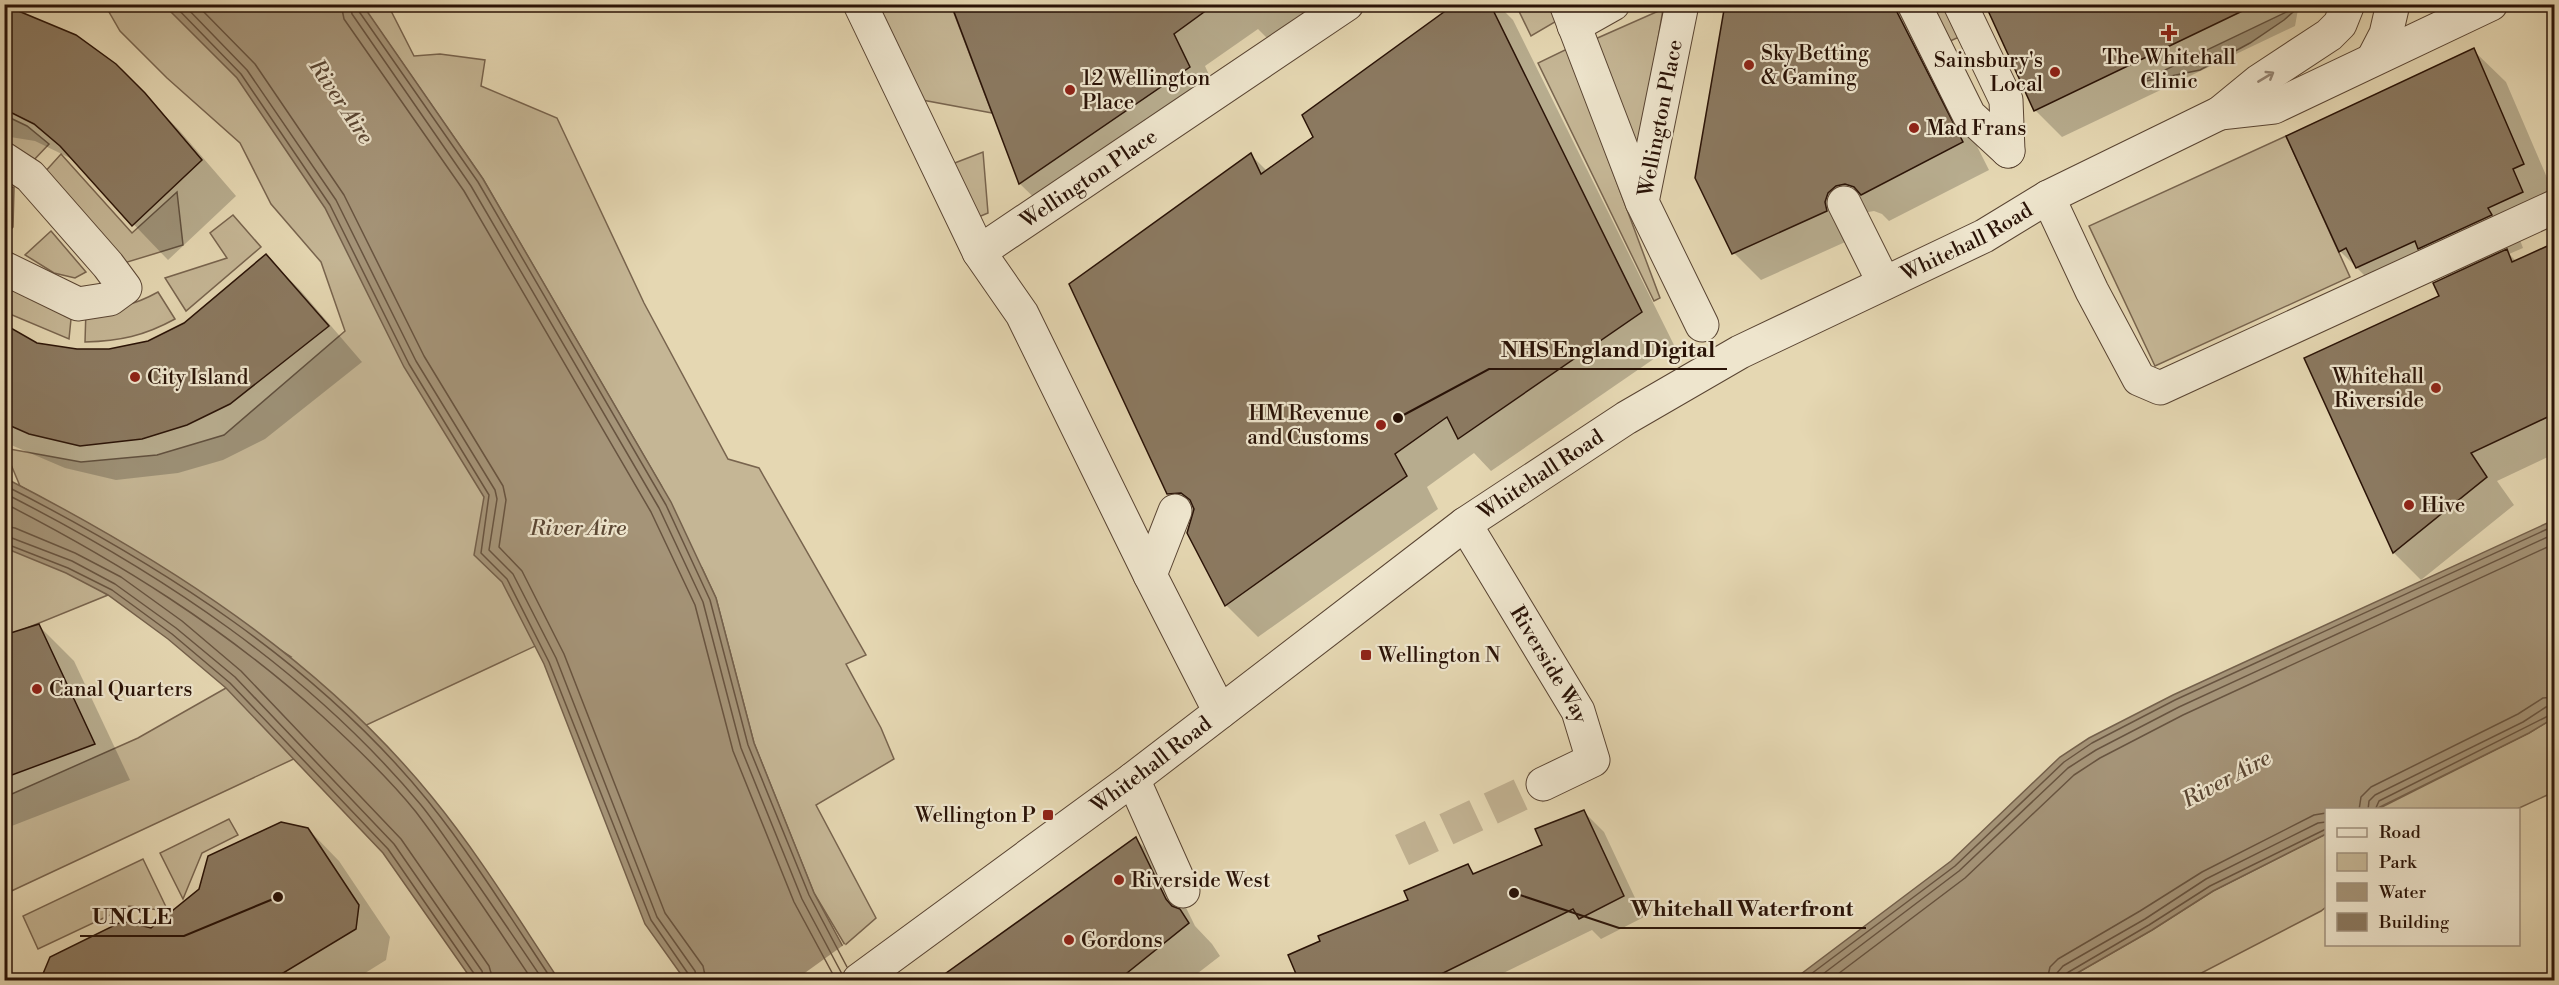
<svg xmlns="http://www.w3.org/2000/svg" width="2559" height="985" viewBox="0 0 2559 985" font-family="'Libre Bodoni',serif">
<rect width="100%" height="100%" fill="#e5d7b2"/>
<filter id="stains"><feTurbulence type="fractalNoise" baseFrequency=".00333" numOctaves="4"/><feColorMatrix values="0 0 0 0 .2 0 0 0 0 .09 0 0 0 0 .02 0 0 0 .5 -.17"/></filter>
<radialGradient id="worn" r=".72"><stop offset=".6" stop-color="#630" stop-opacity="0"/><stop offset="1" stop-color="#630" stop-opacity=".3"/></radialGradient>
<g fill="#c5b695" stroke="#78644e" stroke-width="1.5">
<path d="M105 5H169L662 487 483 179 362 5H388L414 56 440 54 485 60 481 86 557 118 644 303 728 459 759 468 866 655 846 664 881 728 894 759 816 805 876 918 845 945 814 893 754 743 716 598 702 568 5 894V797L138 738 226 688 291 657 101 531 20 486 4 448 81 462 157 455 224 435 345 331 321 262 271 204 240 143 167 78 120 31Z"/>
<path d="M878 5H951L992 113 917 99Z"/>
<path d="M1516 5H1554L1560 19 1531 36Z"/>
<path d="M1931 5H1952L1966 34 1948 42Z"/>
<path d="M2301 5 2284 20 2250 43 2200 70 2147 81 2146 79Z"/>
<path d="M1663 9 1638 160 1593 40Z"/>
<path d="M1567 49 1660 298 1654 301 1538 63Z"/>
<path d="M4 115 27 126 49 144 31 163 5 146Z"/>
<path d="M2286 136 2350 277 2155 366 2089 226Z"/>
<path d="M983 152 988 213 976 218 947 166Z"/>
<path d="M61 154 132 233 177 192 183 245 121 264 43 174Z"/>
<path d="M233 215 261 247 186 311 165 278 227 258 210 233Z"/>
<path d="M51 231 86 272 75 278 54 273 25 255Z"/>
<path d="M5 278 72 309 69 339 5 312Z"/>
<path d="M158 292 175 319C144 336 120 341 85 342L86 309C115 309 133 306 158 292Z"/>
<path d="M5 540 64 566 108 595 5 637Z"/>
<path d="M2554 718V792L2517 809 2376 810 2529 733Z"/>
<path d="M229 819 238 835 202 853 183 899 160 853Z"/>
<path d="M2326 834V907L2321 911 2188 980H2065L2152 930 2213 891Z"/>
<path d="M143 859 168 911 129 906 38 949 23 916Z"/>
</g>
<g fill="#a59478" stroke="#74604b" stroke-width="1.5">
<path d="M362 4 483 179 671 502 716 598 754 743 814 893 861 980H685L645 924 544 664 502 582 474 555 484 497 404 367 325 208 237 78 164 5Z"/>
<path d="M14 187 13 227 5 236V188Z"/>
<path d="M5 478C163 559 318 657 432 797 478 853 519 920 559 980H472L383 853 226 688 168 639 108 595 66 573 5 548Z"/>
<path d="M2554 520V718L2529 733 2376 809 2326 810V834L2213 891 2152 930 2065 980H1793L1951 861 2060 757 2089 738 2173 695Z"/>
</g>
<path fill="#e5d7b2" d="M845 944 864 980H795Z"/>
<g fill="#0003">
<path d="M953 4H1359L1285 56 1258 29 1205 66 1220 99 1052 215 1020 184Z"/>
<path d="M1458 4H1497L1513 20 1674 345 1491 471 1474 453 1427 487 1438 509 1258 637 1226 605 1193 518 1169 494 1251 155 1267 171 1315 137Z"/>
<path d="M1727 4H1915L1924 41 1989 170 1889 221 1882 214 1874 211 1863 213 1854 238 1761 280 1734 253Z"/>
<path d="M1987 4H2299L2295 26 2062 137 2035 110Z"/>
<path d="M4 10 115 65 179 130 236 196 168 260 70 158 35 141 4 136Z"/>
<path d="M2473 50 2506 82 2554 194 2520 240 2523 248 2509 254 2517 262 2554 244V454L2497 481 2514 505 2421 580 2394 553 2306 359 2441 297 2449 278 2445 274 2389 300 2340 251Z"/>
<path d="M266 256 301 291 362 362 265 439 223 460 178 473 116 480 65 468 4 442V328L37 344 77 351H110L148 343 185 324Z"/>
<path d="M38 625 74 661 130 780 4 829V637Z"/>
<path d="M1584 812 1604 832 1644 917 1601 939 1592 930 1489 980H1301L1410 901 1468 866 1476 875 1544 846Z"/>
<path d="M308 829 339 861 390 937 386 960 354 980H41L151 930Z"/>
<path d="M1136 839 1168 871 1195 926 1212 944 1220 956 1189 980H948Z"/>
</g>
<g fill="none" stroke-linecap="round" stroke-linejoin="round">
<g stroke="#685440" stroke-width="1.5">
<path d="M173 4 241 74 330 205 409 364 489 495 481 553 507 579 549 662 651 920 689 975 690 980"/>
<path d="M183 4 247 70 336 200 416 361 495 490 497 499 489 550 513 574 556 658 657 917 695 971 697 980"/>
<path d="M196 4 255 64 344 195 424 356 503 486 506 500 499 547 522 571 564 654 665 913 703 966 706 980"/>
<path d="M341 4 344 19 464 191 651 512 695 605 733 751 794 902 836 980"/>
<path d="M350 4 352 14 471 186 659 508 703 602 741 748 802 899 842 974"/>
<path d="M357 4 358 10 478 182 666 505 710 600 748 745 809 895 847 967"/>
<path d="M4 485C161 565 316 663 428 801 473 857 512 920 552 980"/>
<path d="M4 493C160 572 308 670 421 805 434 821 446 839 458 856 487 897 515 939 543 980"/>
<path d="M4 503C119 562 225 628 321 715 354 745 388 777 416 812 457 866 495 924 532 980"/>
<path d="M4 526 15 528 75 553 121 577 182 621 241 671 401 839 489 966 493 980"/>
<path d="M4 535 72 561 115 584 176 628 235 677 394 844 482 971 484 980"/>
<path d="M4 543 68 568 112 590 172 634 230 683 388 849 475 975 476 980"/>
<path d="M2359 810 2361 797 2371 787 2518 714 2543 698 2554 697"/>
<path d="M2368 810 2369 801 2375 795 2523 722 2546 707 2554 706"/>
<path d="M2375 810 2379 801 2554 713"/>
<path d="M1803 980 1955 866 2064 762 2092 743 2175 700 2554 526"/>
<path d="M1815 980 1959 871 2068 768 2096 750 2179 707 2554 534"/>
<path d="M1830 980 1965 878 2074 775 2100 758 2183 715 2554 544"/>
<path d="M2047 980 2050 967 2058 959 2140 911 2202 872 2314 815 2326 813"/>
<path d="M2056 980 2057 973 2063 966 2145 919 2206 879 2318 823 2326 822"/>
<path d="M2063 980 2067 973 2149 925 2210 886 2326 829"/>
</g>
</g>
<g fill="#8b7960" stroke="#2a1307" stroke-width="1.5">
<path d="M951 4H1215L1174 34 1190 67 1019 184Z"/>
<path d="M1455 4H1490L1642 312 1458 439 1447 417 1395 454 1407 476 1225 606 1187 533 1194 509 1190 500 1181 493 1167 494 1069 284 1251 153 1261 174 1313 137 1302 115Z"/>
<path d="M1725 4H1896L1897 12 1963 142 1861 195 1854 187 1845 184 1836 186 1828 193 1825 202 1827 211 1732 254 1695 178Z"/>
<path d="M1985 4H2257L2034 111Z"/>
<path d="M4 5 76 35 116 64 145 93 202 160 132 226 60 146 34 124 4 109Z"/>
<path d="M2474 48 2524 164 2513 169 2523 192 2488 208 2492 215 2418 249 2415 241 2356 268 2346 248 2339 252 2286 136Z"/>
<path d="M2554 243V414L2471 453 2487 477 2393 553 2304 358 2439 296 2433 283 2507 249 2512 262Z"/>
<path d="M266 254 329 326 230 404 187 425 142 439 80 446 29 434 4 423V324L37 343 77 349H109L148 341 184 323Z"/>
<path d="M39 624 95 744 4 778V635Z"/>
<path d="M1584 810 1624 896 1579 919 1573 909 1427 981H1299L1288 955 1320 941 1318 936 1408 900 1404 891 1468 864 1473 874 1542 845 1535 829Z"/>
<path d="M281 822 308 828 359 905 356 929 270 981H40L50 957 123 921 151 928 199 889 208 856Z"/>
<path d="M1136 837 1166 899 1172 906 1180 909 1189 923 1117 981H935Z"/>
</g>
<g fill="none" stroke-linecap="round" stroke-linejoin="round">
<path stroke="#c0b090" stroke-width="33" stroke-dasharray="33 16" stroke-linecap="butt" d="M1402 850 1543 784"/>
<g stroke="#594432" stroke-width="35">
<g id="minor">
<path d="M860 4 979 252 1022 314 1150 575"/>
<path d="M1566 4 1642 202"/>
<path d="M1682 4 1642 202 1702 325"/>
<path d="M1914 4 1969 115 2008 151"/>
<path d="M1960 4 2006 100 2008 151"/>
<path d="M1574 26 1613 4"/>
<path d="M2373 59 2386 34 2393 4"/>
<path d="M2220 113 2274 107 2491 4"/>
<path d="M4 159 30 176 108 265 125 288 110 299 78 304 4 268"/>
<path d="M2048 197 2092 291 2139 379 2160 388 2554 207"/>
<path d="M1844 203 1884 283"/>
<path id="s1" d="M979 252 1347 4"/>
<path d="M1175 511 1150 575 1220 712"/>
<path id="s2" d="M1465 524 1578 711 1593 760 1543 784"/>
<path d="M1133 779 1183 891"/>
<path id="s3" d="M859 980 1133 779 1465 524 1626 418 1740 352 1984 236 2048 197 2220 113 2259 81 2329 35 2340 24 2348 4"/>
</g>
</g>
<use href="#minor" stroke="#eee5cd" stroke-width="33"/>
</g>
<defs><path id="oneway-shaft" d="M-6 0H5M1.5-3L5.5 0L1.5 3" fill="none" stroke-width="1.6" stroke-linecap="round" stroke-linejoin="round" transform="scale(1.5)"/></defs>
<use stroke="#968674" href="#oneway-shaft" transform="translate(2266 77) rotate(-31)"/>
<g fill="#8f2418" stroke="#eee5cd" stroke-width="2">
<path d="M2166 24h6v6h6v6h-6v6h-6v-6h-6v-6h6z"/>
<circle cx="1749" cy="65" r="6"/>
<circle cx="2055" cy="72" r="6"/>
<circle cx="1070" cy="90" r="6"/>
<circle cx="1914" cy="128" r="6"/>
<circle cx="135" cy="377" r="6"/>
<circle cx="2436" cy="388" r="6"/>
<circle cx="1381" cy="425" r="6"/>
<circle cx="2409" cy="505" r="6"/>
<rect x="1360" y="649" width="12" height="12" rx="3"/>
<circle cx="37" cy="689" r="6"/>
<rect x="1042" y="809" width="12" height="12" rx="3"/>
<circle cx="1119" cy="880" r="6"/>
<circle cx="1069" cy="940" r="6"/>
</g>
<g text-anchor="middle" stroke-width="4.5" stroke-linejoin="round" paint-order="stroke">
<g font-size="21" fill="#2a1307" stroke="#eee5cd" text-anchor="start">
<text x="1761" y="60">Sky Betting<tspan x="1761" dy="24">&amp; Gaming</tspan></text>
<text x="2169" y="64" text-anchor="middle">The Whitehall<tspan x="2169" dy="24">Clinic</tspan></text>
<text x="2043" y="67" text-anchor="end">Sainsbury's<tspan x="2043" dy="24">Local</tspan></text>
<text x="1082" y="85">12 Wellington<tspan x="1082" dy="24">Place</tspan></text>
<text x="1926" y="135">Mad Frans</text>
<text x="2424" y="383" text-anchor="end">Whitehall<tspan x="2424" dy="24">Riverside</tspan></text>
<text x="147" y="384">City Island</text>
<text x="1369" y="420" text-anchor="end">HM Revenue<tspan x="1369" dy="24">and Customs</tspan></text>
<text x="2421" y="512">Hive</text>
<text x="1378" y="662">Wellington N</text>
<text x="49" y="696">Canal Quarters</text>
<text x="1036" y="822" text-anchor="end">Wellington P</text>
<text x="1131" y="887">Riverside West</text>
<text x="1081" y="947">Gordons</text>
</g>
<g font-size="21" fill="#2a1307" stroke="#eee5cd">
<text transform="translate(1660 118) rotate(-79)" y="7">Wellington Place</text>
<text dy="7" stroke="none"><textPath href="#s1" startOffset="132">Wellington Place</textPath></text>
<text dy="7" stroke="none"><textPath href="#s3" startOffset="1335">Whitehall Road</textPath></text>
<text dy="7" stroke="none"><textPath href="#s3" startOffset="849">Whitehall Road</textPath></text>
<text dy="7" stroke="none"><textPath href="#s2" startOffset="164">Riverside Way</textPath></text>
<text dy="7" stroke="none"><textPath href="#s3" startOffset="363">Whitehall Road</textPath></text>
</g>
<g font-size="22" font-style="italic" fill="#5b4734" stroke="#eee5cd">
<text transform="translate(342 101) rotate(56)" y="8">River Aire</text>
<text x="578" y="535">River Aire</text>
<text transform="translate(2226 778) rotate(-28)" y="8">River Aire</text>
</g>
</g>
<path fill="none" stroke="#2a1307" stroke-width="2" d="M1398 418L1489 369H1727M1514 893L1619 928H1866M278 897L184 936H80"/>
<g fill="#2a1307" stroke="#eee5cd" stroke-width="2">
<circle cx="1398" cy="418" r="6"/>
<circle cx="1514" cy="893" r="6"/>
<circle cx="278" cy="897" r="6"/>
</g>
<g font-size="22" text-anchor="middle" font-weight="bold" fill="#2a1307" stroke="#eee5cd" stroke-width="4.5" stroke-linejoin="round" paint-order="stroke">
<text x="1608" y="357">NHS England Digital</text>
<text x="1742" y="916">Whitehall Waterfront</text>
<text x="132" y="924">UNCLE</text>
</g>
<rect width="2559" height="985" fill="none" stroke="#e5d7b2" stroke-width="24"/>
<rect x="6" y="6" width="2547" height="973" fill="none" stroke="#2a1307" stroke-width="3"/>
<rect x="12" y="12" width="2535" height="961" fill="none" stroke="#2a1307" stroke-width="1.5"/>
<rect x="2325" y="808" width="195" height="138" fill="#eee5cd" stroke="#a0917e" stroke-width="1.5"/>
<rect x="2337" y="828" width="30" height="9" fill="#eee5cd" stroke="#a0917e" stroke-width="1.5"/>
<text x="2379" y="838" font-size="18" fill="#2a1307">Road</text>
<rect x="2337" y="853" width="30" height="18" fill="#c5b695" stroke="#a0917e" stroke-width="1.5"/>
<text x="2379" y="868" font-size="18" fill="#2a1307">Park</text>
<rect x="2337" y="883" width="30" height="18" fill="#a59478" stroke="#a0917e" stroke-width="1.5"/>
<text x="2379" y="898" font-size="18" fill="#2a1307">Water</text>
<rect x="2337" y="913" width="30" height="18" fill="#8b7960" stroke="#a0917e" stroke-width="1.5"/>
<text x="2379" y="928" font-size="18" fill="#2a1307">Building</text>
<rect width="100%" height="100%" filter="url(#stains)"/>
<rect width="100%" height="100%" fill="url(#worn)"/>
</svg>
